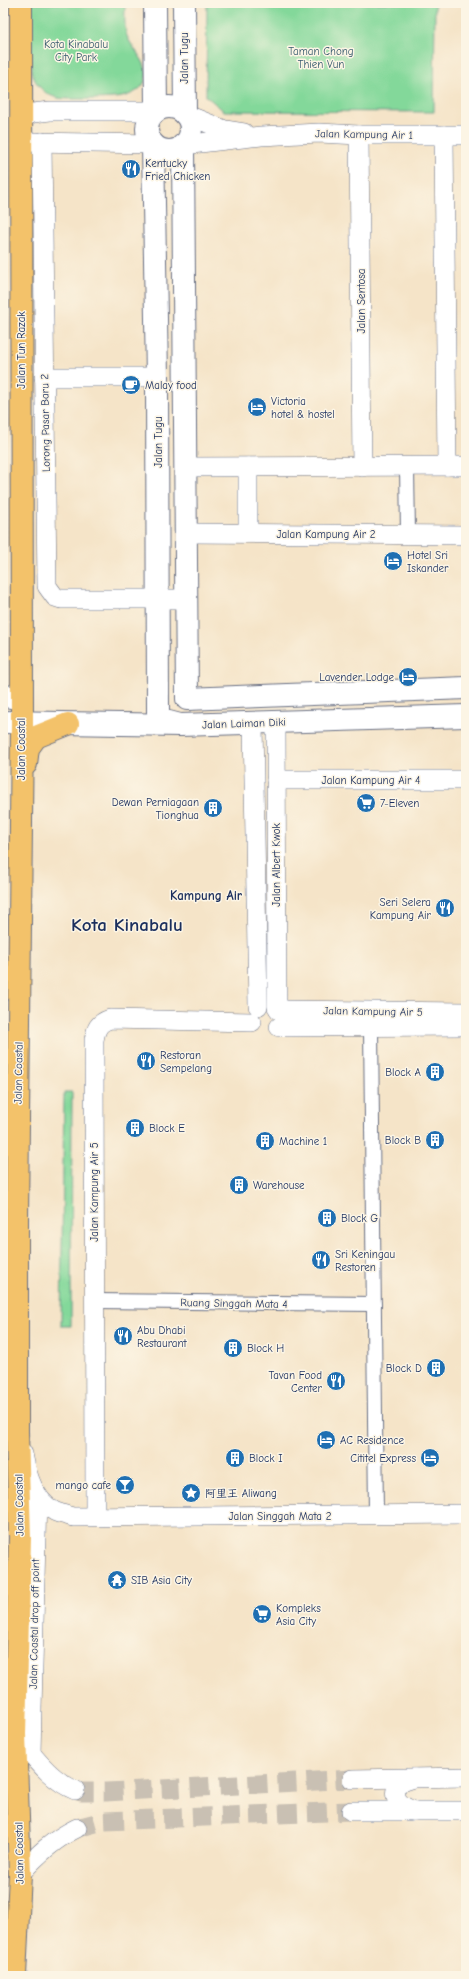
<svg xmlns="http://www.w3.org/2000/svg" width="469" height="1979" viewBox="0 0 469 1979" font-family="'Comic Neue','LXGW WenKai TC',sans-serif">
<rect width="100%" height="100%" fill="#fcf5e5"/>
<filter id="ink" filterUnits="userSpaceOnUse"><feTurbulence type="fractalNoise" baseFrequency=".025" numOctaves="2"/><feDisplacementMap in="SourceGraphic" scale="8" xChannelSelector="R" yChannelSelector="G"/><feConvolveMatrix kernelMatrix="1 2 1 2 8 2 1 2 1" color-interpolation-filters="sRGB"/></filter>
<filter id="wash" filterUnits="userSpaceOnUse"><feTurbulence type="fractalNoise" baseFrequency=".012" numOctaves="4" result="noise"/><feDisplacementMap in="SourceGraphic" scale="16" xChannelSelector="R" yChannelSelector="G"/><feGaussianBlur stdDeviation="0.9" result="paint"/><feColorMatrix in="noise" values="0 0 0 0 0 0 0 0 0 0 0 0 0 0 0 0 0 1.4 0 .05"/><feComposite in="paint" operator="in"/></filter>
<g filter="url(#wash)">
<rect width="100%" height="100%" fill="#f5e4c8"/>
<g fill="#83d89a" stroke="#4f847c">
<path d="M28 3H125C125 13 124 24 126 33 130 49 154 65 144 83 140 91 130 95 122 97 112 99 67 100 58 98 45 95 37 86 32 74Z"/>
<path d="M207 3H435L434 112 224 111 206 96Z"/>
<path d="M64 1092H72L71 1326H61Z"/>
</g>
</g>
<g filter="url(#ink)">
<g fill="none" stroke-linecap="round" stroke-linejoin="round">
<g stroke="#c9c0b3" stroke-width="19" stroke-dasharray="19 10" stroke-linecap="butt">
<path d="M75 1790 81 1792H106L352 1779"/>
<path d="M77 1828 103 1821 351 1811"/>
</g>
<g stroke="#676e83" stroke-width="16">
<g id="pedestrian">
<path d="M407 466 408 534"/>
<path d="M371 1026 376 1515"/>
<path d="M94 1301 374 1304"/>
</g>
</g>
<g stroke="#676e83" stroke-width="20">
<g id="minor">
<path d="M185 114 225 130 244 133"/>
<path d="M21 118 33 113 50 111H156"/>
<path d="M359 135 362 467"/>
<path d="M444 135 447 466"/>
<path d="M30 142 153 144"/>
<path d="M42 142 47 586 55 597 61 599H187"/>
<path d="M183 145 261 136 319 133 359 135H466"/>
<path d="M44 377H157"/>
<path d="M187 467 466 466"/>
<path d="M187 533 466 535"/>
<path d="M248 533V467"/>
<path d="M276 722 277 1007"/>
<path d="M253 724 258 1006"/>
<path d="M276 780H466"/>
<path d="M279 1010 466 1012"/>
<path d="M279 1027 466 1026"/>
<path d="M23 1454C27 1475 34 1500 54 1511 60 1514 67 1515 73 1517L466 1514"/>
<path d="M95 1516 94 1040C96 1029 98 1023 110 1019L252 1022"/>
<path d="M24 1745C38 1762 54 1782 75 1790"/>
<path d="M31 1754 37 1494"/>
<path d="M414 1778 399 1783C390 1798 400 1806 414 1811"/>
<path d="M352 1779 466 1777"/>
<path d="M351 1811H466"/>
<path d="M20 1874C37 1855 54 1839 77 1828"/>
</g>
</g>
<g stroke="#676e83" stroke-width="24">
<g id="tertiary">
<path d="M155 3 156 111"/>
<path d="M184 3 185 114"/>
<circle cx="169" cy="129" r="22"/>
<path d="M153 144 157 377 158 713 161 720 180 725"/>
<path d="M183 145 187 699 466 688"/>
<path d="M3 696 21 698"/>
<path d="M3 722 180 725 466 716"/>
</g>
</g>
<g stroke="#676e83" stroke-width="24">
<g id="trunk">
<path d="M26 764 28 748 36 737 68 724"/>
<path d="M15 1976 20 1874 15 1734 20 1538 17 1431V1221L22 723 21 3"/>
</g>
</g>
<use href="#pedestrian" stroke="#fff" stroke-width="14"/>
<use href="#minor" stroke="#fff" stroke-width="19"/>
<use href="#tertiary" stroke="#fff" stroke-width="22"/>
<use href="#trunk" stroke="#f3c26a" stroke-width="22"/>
</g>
</g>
<defs>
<g id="restaurant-disc" transform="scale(1)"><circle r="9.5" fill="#1f6fb2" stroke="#fcf5e5"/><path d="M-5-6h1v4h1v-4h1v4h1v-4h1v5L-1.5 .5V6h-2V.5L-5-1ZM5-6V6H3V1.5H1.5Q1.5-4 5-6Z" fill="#fff"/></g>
<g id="cafe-disc" transform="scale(1)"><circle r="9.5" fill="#1f6fb2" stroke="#fcf5e5"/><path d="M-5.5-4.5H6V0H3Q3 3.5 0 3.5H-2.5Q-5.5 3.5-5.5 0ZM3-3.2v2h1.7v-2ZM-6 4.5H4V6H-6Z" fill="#fff"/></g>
<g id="hotel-disc" transform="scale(1)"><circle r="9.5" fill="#1f6fb2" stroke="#fcf5e5"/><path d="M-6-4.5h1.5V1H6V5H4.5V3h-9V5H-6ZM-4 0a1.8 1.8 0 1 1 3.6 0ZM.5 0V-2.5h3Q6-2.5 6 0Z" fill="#fff"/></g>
<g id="supermarket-disc" transform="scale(1)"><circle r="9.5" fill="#1f6fb2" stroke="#fcf5e5"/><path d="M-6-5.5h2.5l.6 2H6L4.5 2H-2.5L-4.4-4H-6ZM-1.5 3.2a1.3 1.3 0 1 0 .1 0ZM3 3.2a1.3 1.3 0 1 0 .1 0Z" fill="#fff"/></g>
<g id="building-disc" transform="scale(1)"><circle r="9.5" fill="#1f6fb2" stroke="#fcf5e5"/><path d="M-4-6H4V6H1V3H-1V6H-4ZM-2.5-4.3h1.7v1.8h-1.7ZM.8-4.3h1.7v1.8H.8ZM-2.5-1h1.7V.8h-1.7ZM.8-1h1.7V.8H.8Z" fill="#fff"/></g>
<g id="bar-disc" transform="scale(1)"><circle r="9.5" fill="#1f6fb2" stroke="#fcf5e5"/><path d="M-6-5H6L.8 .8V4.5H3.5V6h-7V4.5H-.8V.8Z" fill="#fff"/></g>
<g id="sight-disc" transform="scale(1)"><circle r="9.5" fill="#1f6fb2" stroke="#fcf5e5"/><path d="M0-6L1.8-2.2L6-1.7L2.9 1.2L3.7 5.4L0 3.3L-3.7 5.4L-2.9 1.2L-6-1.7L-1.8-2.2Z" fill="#fff"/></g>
<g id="temple-disc" transform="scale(1)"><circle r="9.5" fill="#1f6fb2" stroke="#fcf5e5"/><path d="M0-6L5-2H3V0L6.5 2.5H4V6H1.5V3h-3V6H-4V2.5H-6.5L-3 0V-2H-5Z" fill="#fff"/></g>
</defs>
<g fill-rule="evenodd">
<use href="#restaurant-disc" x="131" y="169"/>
<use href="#cafe-disc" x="131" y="385"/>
<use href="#hotel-disc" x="257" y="407"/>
<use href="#hotel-disc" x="393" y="561"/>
<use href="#hotel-disc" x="408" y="677"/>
<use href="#supermarket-disc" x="366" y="803"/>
<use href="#building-disc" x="213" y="808"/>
<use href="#restaurant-disc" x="445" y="908"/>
<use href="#restaurant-disc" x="146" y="1061"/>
<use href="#building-disc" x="435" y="1072"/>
<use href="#building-disc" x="135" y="1128"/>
<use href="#building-disc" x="435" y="1140"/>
<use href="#building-disc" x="265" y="1141"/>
<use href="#building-disc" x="239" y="1185"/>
<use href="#building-disc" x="327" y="1218"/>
<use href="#restaurant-disc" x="321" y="1260"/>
<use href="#restaurant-disc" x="123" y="1336"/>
<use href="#building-disc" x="233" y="1348"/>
<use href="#building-disc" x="436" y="1368"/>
<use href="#restaurant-disc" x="336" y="1381"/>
<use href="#hotel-disc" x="326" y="1440"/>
<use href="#building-disc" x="235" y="1458"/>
<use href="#hotel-disc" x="430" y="1458"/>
<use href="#bar-disc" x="125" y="1485"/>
<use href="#sight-disc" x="191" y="1493"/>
<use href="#temple-disc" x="117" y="1580"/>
<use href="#supermarket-disc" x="262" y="1614"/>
</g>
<g text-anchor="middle" stroke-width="3" stroke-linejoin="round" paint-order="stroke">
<g font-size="11" fill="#35596d" stroke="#fcf5e5">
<text x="76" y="48">Kota Kinabalu<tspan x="76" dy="13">City Park</tspan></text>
<text x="321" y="55">Taman Chong<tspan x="321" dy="13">Thien Vun</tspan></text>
</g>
<g font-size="11" fill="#1b2f5e" stroke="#fcf5e5">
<text transform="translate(184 58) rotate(-90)" y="4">Jalan Tugu</text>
<text transform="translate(364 134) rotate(1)" y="4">Jalan Kampung Air 1</text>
<text transform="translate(361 301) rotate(-90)" y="4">Jalan Sentosa</text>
<text transform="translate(21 350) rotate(-90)" y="4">Jalan Tun Razak</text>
<text transform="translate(45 423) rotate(-91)" y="4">Lorong Pasar Baru 2</text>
<text transform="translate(158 442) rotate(-90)" y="4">Jalan Tugu</text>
<text x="326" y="538">Jalan Kampung Air 2</text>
<text transform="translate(244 723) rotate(-2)" y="4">Jalan Laiman Diki</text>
<text transform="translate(21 749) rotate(-90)" y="4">Jalan Coastal</text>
<text x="371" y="784">Jalan Kampung Air 4</text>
<text transform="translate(276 865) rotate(-90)" y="4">Jalan Albert Kwok</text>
<text transform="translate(373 1011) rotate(1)" y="4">Jalan Kampung Air 5</text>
<text transform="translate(18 1073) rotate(-89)" y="4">Jalan Coastal</text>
<text transform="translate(94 1192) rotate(-90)" y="4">Jalan Kampung Air 5</text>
<text transform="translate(234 1303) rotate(1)" y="4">Ruang Singgah Mata 4</text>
<text transform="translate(19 1505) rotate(-91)" y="4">Jalan Coastal</text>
<text x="280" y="1520">Jalan Singgah Mata 2</text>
<text transform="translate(34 1624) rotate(-89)" y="4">Jalan Coastal drop off point</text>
<text transform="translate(19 1853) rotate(-91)" y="4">Jalan Coastal</text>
</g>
<g font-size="11" fill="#1b2f5e" stroke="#fcf5e5" text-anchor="start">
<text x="145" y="167">Kentucky<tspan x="145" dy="13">Fried Chicken</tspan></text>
<text x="145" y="389">Malay food</text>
<text x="271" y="405">Victoria<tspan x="271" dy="13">hotel &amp; hostel</tspan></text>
<text x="407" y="559">Hotel Sri<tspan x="407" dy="13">Iskander</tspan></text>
<text x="394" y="681" text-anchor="end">Lavender Lodge</text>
<text x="199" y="806" text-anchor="end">Dewan Perniagaan<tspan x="199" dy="13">Tionghua</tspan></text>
<text x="380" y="807">7-Eleven</text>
<text x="431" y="906" text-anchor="end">Seri Selera<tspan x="431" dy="13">Kampung Air</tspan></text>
<text x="160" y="1059">Restoran<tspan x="160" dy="13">Sempelang</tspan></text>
<text x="421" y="1076" text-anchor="end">Block A</text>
<text x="149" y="1132">Block E</text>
<text x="421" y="1144" text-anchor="end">Block B</text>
<text x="279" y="1145">Machine 1</text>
<text x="253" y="1189">Warehouse</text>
<text x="341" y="1222">Block G</text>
<text x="335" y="1258">Sri Keningau<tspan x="335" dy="13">Restoren</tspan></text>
<text x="137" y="1334">Abu Dhabi<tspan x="137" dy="13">Restaurant</tspan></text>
<text x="247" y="1352">Block H</text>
<text x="422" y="1372" text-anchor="end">Block D</text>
<text x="322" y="1379" text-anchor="end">Tavan Food<tspan x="322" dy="13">Center</tspan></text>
<text x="340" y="1444">AC Residence</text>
<text x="249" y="1462">Block I</text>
<text x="416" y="1462" text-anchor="end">Cititel Express</text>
<text x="111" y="1489" text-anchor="end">mango cafe</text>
<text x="205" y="1497">阿里王 Aliwang</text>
<text x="131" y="1584">SIB Asia City</text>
<text x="276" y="1612">Kompleks<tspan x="276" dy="13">Asia City</tspan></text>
</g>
<g font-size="13" font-weight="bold" fill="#1b2f5e" stroke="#fcf5e5">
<text x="206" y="900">Kampung Air</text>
</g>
<g font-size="19" font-weight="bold" fill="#1b2f5e" stroke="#fcf5e5">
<text x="127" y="931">Kota Kinabalu</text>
</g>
</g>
<rect width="469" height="1979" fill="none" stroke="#fcf5e5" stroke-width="16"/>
</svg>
